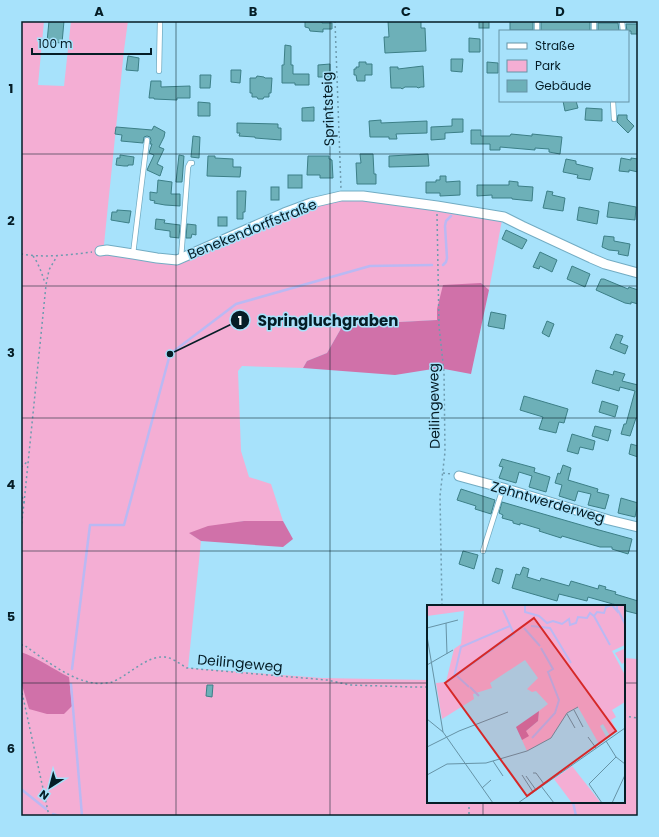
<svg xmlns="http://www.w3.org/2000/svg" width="659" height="837" viewBox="0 0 659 837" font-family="Poppins,sans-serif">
<rect width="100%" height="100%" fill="#a7e2fb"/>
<path fill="#f4aed4" d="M21 21H44L38 85 64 86 71 21H128L124 50 103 254 158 261 236 238 312 206 340 199H362L502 220 489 290 481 283 437 309V320L343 325 327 353 307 361 303 368 242 366 238 371 241 451 249 477 271 484 283 521H244L190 533 201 541 188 668 322 678 428 680V802H624V658L638 659V816H21Z"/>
<g fill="#d071a9">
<path d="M481 283 489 290 471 374 439 368 395 375 303 368 307 361 327 353 343 325 437 320V309L443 285Z"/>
<path d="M244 521H283L293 539 283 547 201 541 189 533 208 526Z"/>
<path d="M21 652C38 658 53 669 69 677L72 706 64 714H47L29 709 21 682Z"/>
</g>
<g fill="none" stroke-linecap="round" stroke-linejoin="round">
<g stroke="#bab9f3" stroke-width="2.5">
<path d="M443 265 446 262 447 258 445 226 446 221 451 216"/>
<path d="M72 669 90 525H124L170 354 236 304 370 266 432 265"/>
<path d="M71 684 82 816"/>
<path d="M21 789 46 809"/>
<path d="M573 802 576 816"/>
<path d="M53 814 59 816"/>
</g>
</g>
<g fill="#6db0b8" stroke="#3c7f87">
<path d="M49 21H64L62 43 47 42Z"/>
<path d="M305 21H322V23H332V29H323V32L310 31 309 28 305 27Z"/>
<path d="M388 21H421V28H425L426 51 385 53 384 37H389Z"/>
<rect x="479" y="21" width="10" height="7"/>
<rect x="510" y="21" width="23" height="9"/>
<path d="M541 21H590V31H542L541 30Z"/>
<path d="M598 23H618L619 31H598Z"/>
<path d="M626 24H638V34H631V31H627Z"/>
<path d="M469 38 480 39V52H469Z"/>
<path d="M285 45 291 46V65H293V74H309V85H295V83H282V65H284Z"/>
<path d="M128 56 139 58 138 71 126 70Z"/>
<path d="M451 59H463L462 72 451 71Z"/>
<path d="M359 62H366V64H372V75H365V81H357L356 75H354V69H356V67H359Z"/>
<path d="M487 62 498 63V73H487Z"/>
<path d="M330 64V77H318V65Z"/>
<path d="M423 66 424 87H421L418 88 417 87H405L402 89 401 88H391L390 67H398V69Z"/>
<path d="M231 70H241L240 83 231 82Z"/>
<path d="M200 75H211L210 88H200Z"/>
<path d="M257 76 264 77 265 78H272L271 93H269V97H264L263 99H258L257 97H252V93H250V78H256Z"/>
<path d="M151 81H161V87L190 86V98H177V100L154 99V98H149Z"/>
<path d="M563 101H576L578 108 565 111Z"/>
<path d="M198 102 210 103V116H198Z"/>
<path d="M314 107V121H302V108Z"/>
<path d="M586 108 602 109V121L585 120Z"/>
<path d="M618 115H627V119L634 126 628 133 617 122Z"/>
<path d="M452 119H463V132L445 133V139L431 140V127L452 126Z"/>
<path d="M381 120V123L427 121V133L396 134 397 139H389V137H370L369 121Z"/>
<path d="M237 123 278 124V128H281V140L255 138V137L239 136 240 133H237Z"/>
<path d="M154 126 165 132 164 137 159 147 164 149 157 164 163 167 160 176 147 170 154 155 149 153 152 144H150L151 140 150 137 147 136 144 137 143 143 121 141 122 135 115 134 116 127 152 130Z"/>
<path d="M471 130H481V136H510L511 134 532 136V134L562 137 560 154 549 152V149L535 148V150L500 147V150H490V144H471Z"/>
<path d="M193 136 200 137 199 158 191 157Z"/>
<path d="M360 154H373L374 174H376V184H357L356 163H361Z"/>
<path d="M428 154 429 166 389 167V156Z"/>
<path d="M120 155 134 157 133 165H128V166H124L116 165 117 158H120Z"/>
<path d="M179 155 184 156 182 182H176Z"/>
<path d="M208 156H215V158L233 159V167H241L240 177 207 176Z"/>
<path d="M308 156H329V159H331V160H332L333 178H320V175H307Z"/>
<path d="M621 158 631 160V158L638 159V172L629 170V172L619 171Z"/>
<path d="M566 159 576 161V164L593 168 590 180 577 178 578 175 563 172Z"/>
<rect x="288" y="175" width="14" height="13"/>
<path d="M440 176H446V182L460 181V195L440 196V193H426V182H436V180H440Z"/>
<path d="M158 180 172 182 171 194H180V206L165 205 154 203 155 201 150 200V192L157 193Z"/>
<path d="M509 181 518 182V186L533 187 532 201 512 199V198H492V195L477 196V185H509Z"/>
<rect x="271" y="187" width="8" height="13"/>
<path d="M237 191H246L245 212H243V219H237Z"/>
<path d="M547 191 553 192 552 195 565 198 563 211 543 208Z"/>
<path d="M609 202 636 207 635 220 607 217Z"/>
<path d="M579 207 599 211 597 224 577 220Z"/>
<path d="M117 210 131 211 129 223 111 220 112 212H117Z"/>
<rect x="218" y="217" width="9" height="9"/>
<path d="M156 219 165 220 164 223 180 225 179 238 170 237V231L155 229Z"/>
<path d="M187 224 196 225V235L192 234 191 238H186Z"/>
<path d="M506 230 527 240 522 249 502 239Z"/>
<path d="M604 236 614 237V241L630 244 628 256 618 254 619 251 609 250 602 247Z"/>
<path d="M540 252 557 260 552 272 540 266 539 269 533 267Z"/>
<path d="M572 266 590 274 585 287 567 279Z"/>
<path d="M601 279H604L628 289 629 287 638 290V304L631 302V304L625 303 596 290Z"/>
<path d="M491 312 506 315 504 329 488 326Z"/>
<path d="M547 321 554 324 549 337 542 333Z"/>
<path d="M616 334 623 336 620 343 628 346 625 354 610 348Z"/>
<path d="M596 370 613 375 614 371 625 374 622 381 638 385V418H636L630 436 621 434 624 424H626L635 391 620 387 619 391 592 383Z"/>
<path d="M524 396 568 409 564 423 559 422 556 433 539 429 543 417 520 410Z"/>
<path d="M602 401 618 406 615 417 599 412Z"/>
<path d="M595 426 611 430 608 441 592 436Z"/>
<path d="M572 434 595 441 593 450 580 447 578 454 567 451Z"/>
<path d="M631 444 638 446V457L629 454Z"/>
<path d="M502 459 535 468 534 472 550 477 546 492 529 487 532 476 519 472 516 483 499 478 503 467 499 466Z"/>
<path d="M563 465 571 468 568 480 598 489 597 492 609 495 605 509 588 505 591 494 578 491 575 501 559 496 562 485 555 483 558 473 560 474Z"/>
<path d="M461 489 495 500 491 514 475 509 476 506 457 500Z"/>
<path d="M621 498 638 503 635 517 618 513Z"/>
<path d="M502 502 588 527 632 539 629 551 628 554 612 549V547H600L562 536 561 538 539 531 540 529 520 523V525L513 523V521L502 518 503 515 499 513Z"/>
<path d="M463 551 478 555 474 569 459 564Z"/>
<path d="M523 567 529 569 527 577 540 581 541 578 569 586 571 581 598 589 599 585 606 587 605 589 616 592 615 594 638 601V614L626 611V610H624V606H620L588 597 587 601 559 594 557 601 512 588 516 574 520 575Z"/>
<path d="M496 568 503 570 499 584 492 581Z"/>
<path d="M207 685H213L212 697 206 696Z"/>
</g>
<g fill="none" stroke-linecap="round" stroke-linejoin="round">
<g stroke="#72acc3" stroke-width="6">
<g id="lane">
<path d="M537 21V31"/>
<path d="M594 21V31"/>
<path d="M622 21 623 31"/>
<path d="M159 71 160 21"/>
<path d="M613 101 614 119"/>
<path d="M133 254 147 140"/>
<path d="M181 258 188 167 190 163H192"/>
<path d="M483 551 503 488"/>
</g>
</g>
<g stroke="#72acc3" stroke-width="11">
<g id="street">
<path d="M100 251 107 250 133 254 157 258 177 260 284 213 311 203 341 196H363L437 206 504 217 522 226 591 258 605 264 638 273"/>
<path d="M459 476 503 488 609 520 638 527"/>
</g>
</g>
<g stroke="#6d9baf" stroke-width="1.5" stroke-dasharray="2 3" stroke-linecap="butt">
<path d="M335 21 341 189"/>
<path d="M437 214 439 326 444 372 445 452 440 496 442 606"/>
<path d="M21 254C45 258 68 255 92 252"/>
<path d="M33 256C39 264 42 274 45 283"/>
<path d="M21 467 27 462"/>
<path d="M443 473 451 474"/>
<path d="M21 492 24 503 21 529"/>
<path d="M24 503 46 285 49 270 57 256"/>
<path d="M21 645H24C44 659 70 680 94 683 99 684 108 683 112 682 128 676 147 655 165 657 173 658 180 664 187 668L327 680 350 685 414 687H428"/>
<path d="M21 688 49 816"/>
<path d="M624 716 638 718"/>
<path d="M469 802V816"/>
</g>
<use href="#lane" stroke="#fff" stroke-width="4.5"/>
<use href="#street" stroke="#fff" stroke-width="9"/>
</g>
<path fill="none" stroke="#051d26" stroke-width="1" stroke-opacity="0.55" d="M176 21V816M330 21V816M483 21V606M21 154H638M21 286H638M21 418H638M21 551H638M21 683H428M624 683H638M483 802V816"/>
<g text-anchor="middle" stroke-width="3" stroke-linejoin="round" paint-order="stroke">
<g font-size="14" fill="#051d26" stroke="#a7e2fb">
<text transform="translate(328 109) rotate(-92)" y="5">Sprintsteig</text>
<text transform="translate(252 229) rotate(-22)" y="5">Benekendorffstraße</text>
<text transform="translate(434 406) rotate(-91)" y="5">Deilingeweg</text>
<text transform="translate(548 502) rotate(16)" y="5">Zehntwerderweg</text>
<text transform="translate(240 663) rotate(5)" y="5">Deilingeweg</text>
</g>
</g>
<g transform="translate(427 605)">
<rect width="198" height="198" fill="#a7e2fb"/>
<path d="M0 0H198V40L185 46 198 70V97L185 105 189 112 184 115 190 126 183 131 176 119 173 121 180 133 172 139 151 102 141 107 124 133 100 146 95 135 99 126 111 116 112 106 121 99 109 86 105 87 100 84 111 73 98 55 63 78 65 83 46 89 47 94 15 114 9 78 19 77 27 44 34 39 37 6 0 11ZM197 44 198 57 195 59 188 48ZM145 161 174 198H145L127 174Z" fill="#f4aed4"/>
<path d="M112 106 111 116 99 126 102 131 95 135 89 122Z" fill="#d071a9"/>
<path fill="none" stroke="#bab9f3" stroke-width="2" d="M98 0V7L112 11 120 18 126 16 135 19 142 14 143 20 149 18 151 12 160 13 163 8 167 11 170 7 177 8 179 2 185 0 190 6V0M191 5 198 19M167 11 183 40M104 21 123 23 144 58M97 23 113 41M30 71 42 82M27 72 34 42 83 21M20 77 87 29 76 5M43 82 52 91M105 133 128 108 132 95 121 67 126 64 114 43"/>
<path fill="none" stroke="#6693a6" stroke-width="1" d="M19 18 20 49M0 23 31 15M0 31 16 127M0 60 26 45M147 105 156 122M140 109 148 123M0 114 16 127 66 198M161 132 169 143M179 136 189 152 198 159M0 142 32 126 81 107M66 156 76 171M106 168H109L117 179M0 170 20 159 59 158 100 146 124 133 140 108 151 102M95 170 106 187M99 171 109 185M114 181 127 198M55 183 64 175M91 198 198 123M175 198 162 179 189 152M185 198 198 170"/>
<path fill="#d62828" fill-opacity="0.15" stroke="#d62828" stroke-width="2" d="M107 13 189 126 100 191 18 78Z"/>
<rect width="198" height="198" fill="none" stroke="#051d26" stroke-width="2"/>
</g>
<path fill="none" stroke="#051d26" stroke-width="1.5" d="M170 354L240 320"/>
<g fill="#051d26" stroke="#a7e2fb" stroke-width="1.5">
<circle cx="170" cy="354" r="4"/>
<circle cx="240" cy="320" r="10"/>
</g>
<g font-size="12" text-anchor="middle" font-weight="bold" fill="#fff">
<text x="240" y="325">1</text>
</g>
<g font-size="15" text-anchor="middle" font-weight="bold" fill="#051d26" stroke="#a7e2fb" stroke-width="3" stroke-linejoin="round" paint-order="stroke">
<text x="328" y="326">Springluchgraben</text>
</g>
<rect width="659" height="837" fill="none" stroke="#a7e2fb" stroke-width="44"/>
<rect x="499" y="30" width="130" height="72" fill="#a7e2fb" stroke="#6693a6"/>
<rect x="507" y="43" width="20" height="6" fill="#ffffff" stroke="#6693a6"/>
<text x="535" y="50" font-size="12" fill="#051d26">Straße</text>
<rect x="507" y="60" width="20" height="12" fill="#f4aed4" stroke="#6693a6"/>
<text x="535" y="70" font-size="12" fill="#051d26">Park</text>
<rect x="507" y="80" width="20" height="12" fill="#6db0b8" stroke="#6693a6"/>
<text x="535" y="90" font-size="12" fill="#051d26">Gebäude</text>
<g transform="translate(50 787) rotate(216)" stroke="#a7e2fb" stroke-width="3" paint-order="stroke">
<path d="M0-3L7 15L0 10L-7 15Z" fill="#051d26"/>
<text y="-6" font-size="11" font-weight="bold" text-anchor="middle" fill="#051d26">N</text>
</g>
<path d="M32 48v6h119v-6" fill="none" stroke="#051d26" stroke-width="2"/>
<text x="38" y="48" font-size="12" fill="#051d26" stroke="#a7e2fb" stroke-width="3" paint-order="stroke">100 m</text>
<rect x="22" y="22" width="615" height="793" fill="none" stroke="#051d26" stroke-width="1.5"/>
<g font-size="13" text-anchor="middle" font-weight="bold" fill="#051d26">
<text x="99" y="16">A</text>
<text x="253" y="16">B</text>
<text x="406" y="16">C</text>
<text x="560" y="16">D</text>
<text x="11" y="93">1</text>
<text x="11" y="225">2</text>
<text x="11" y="357">3</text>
<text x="11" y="489">4</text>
<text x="11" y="621">5</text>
<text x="11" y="753">6</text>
</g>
</svg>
